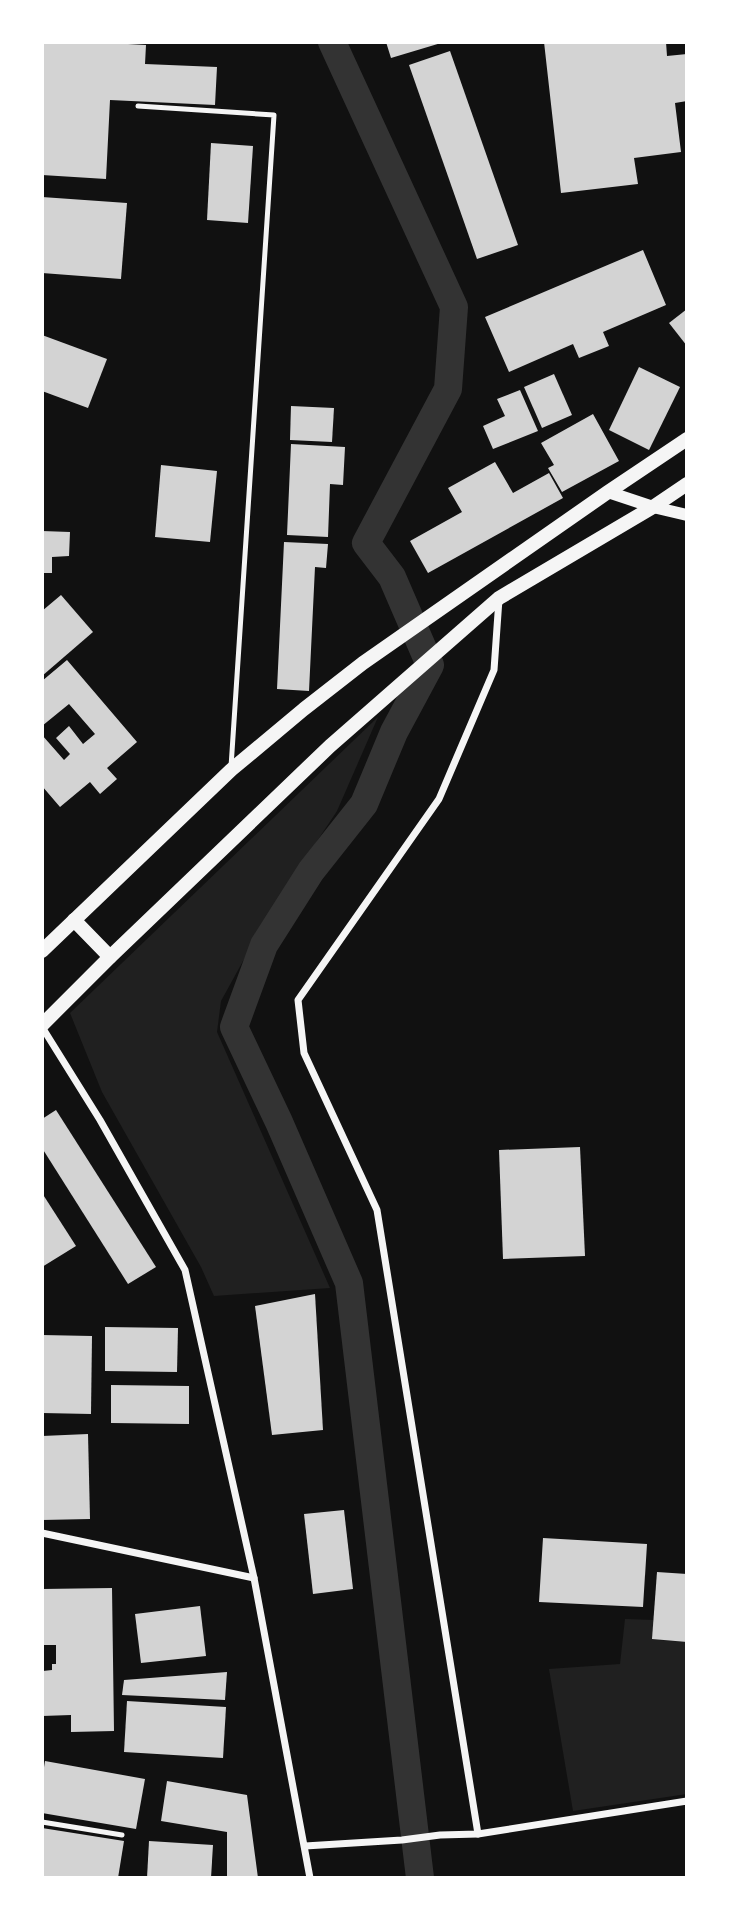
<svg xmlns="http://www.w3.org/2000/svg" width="729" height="1920" viewBox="0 0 729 1920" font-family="Barlow,sans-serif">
<rect width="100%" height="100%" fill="#111"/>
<g fill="#202020">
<path d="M378 717 337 811 270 912 221 1001 217 1032 330 1288 214 1296 201 1267 102 1092 70 1013Z"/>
<path d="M625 1619 654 1620 660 1640 687 1642V1794L573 1811 549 1669 620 1664Z"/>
</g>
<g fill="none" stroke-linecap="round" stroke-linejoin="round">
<path stroke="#333" stroke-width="28" d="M332 42 454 307 448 389 366 543 392 577 430 665 394 732 364 804 311 871 264 945 234 1027 279 1122 349 1283 420 1878"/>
</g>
<g fill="#d3d3d3">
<path d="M42 42H128V44L146 45 145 64 217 67 215 105 110 100 106 179 42 175Z"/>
<path d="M386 42H441V43L391 58Z"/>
<path d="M544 42H666L667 56 687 54V101L675 103 681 152 634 158 638 184 561 193Z"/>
<path d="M450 51 518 245 477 259 409 65Z"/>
<path d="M211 143 253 146 248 223 207 220Z"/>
<path d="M42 197 127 203 121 279 42 273Z"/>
<path d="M643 250 666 305 603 332 609 346 579 358 573 344 509 372 485 317Z"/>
<path d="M687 309V346L669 323Z"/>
<path d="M42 335 107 359 88 408 42 391Z"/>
<path d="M639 367 680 387 649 450 609 430Z"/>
<path d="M554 374 572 415 542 428 524 387Z"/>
<path d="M520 390 538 431 493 449 483 426 505 416 497 399Z"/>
<path d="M291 406 334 408 332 442 290 440Z"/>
<path d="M593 414 619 461 562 492 548 468 554 465 541 443Z"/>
<path d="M291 444 345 447 343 485 330 484 328 537 287 535Z"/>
<path d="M495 462 513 493 549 473 563 498 428 573 410 541 462 512 448 488Z"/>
<path d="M161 465 217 471 210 542 155 537Z"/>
<path d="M42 531 70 532 69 556 52 557V573H42Z"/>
<path d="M284 542 328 544 326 568 315 567 309 691 277 689Z"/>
<path d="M61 595 93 632 42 676V611Z"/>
<path d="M67 660 137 742 107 768 117 779 100 794 90 782 60 807 42 786V735L64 760 70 754 56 738 69 726 83 744 95 734 69 704 42 726V681Z"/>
<path d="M56 1110 156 1267 128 1284 42 1148V1119Z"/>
<path d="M580 1147 585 1256 503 1259 499 1150Z"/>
<path d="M42 1193 76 1246 42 1267Z"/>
<path d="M315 1294 323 1430 272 1435 255 1306Z"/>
<path d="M105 1327 178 1328 177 1372 105 1371Z"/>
<path d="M42 1335 92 1336 91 1414 42 1413Z"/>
<path d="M111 1385 189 1386V1424L111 1423Z"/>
<path d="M88 1434 90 1519 42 1520V1436Z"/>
<path d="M344 1510 353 1589 313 1594 304 1514Z"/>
<path d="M543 1538 647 1544 643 1607 539 1602Z"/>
<path d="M657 1572 687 1574V1642L652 1639Z"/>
<path d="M112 1588 114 1731 71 1732V1715L42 1716 43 1671 52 1670V1664H56V1645H42V1589Z"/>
<path d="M200 1606 206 1656 141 1663 135 1614Z"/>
<path d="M227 1672 225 1700 122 1695 124 1680Z"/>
<path d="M127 1701 226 1707 223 1758 124 1752Z"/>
<path d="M45 1761 145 1779 136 1829 42 1813V1780Z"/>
<path d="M167 1781 247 1795 258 1878H227V1832L161 1821Z"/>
<path d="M42 1828 124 1841 118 1878H42Z"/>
<path d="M149 1841 213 1845 211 1878H147Z"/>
</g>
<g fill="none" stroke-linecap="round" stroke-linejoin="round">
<g stroke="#f5f5f5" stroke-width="5">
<path d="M138 106 274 115 231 767"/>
<path d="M42 1822 122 1835"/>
</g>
<g stroke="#f5f5f5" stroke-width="7">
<path d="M42 1027 100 1120 185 1270 254 1578 310 1878"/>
<path d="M42 1533 254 1578"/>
<path d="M478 1834 377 1210 304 1053 298 1000 439 799 494 670 499 599"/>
<path d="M305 1846 402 1840 440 1835 478 1834 687 1801"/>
</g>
<path stroke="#f5f5f5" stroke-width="12" d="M608 492 653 507 687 515"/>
<g stroke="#f5f5f5" stroke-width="14">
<path d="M74 920 110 957"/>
<path d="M42 951 231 770 304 709 363 663 608 492 687 439"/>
<path d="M42 1025 110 957 330 746 499 598 653 507 687 484"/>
</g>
</g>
<rect width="729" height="1920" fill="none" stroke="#ffffff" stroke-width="88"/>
</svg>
